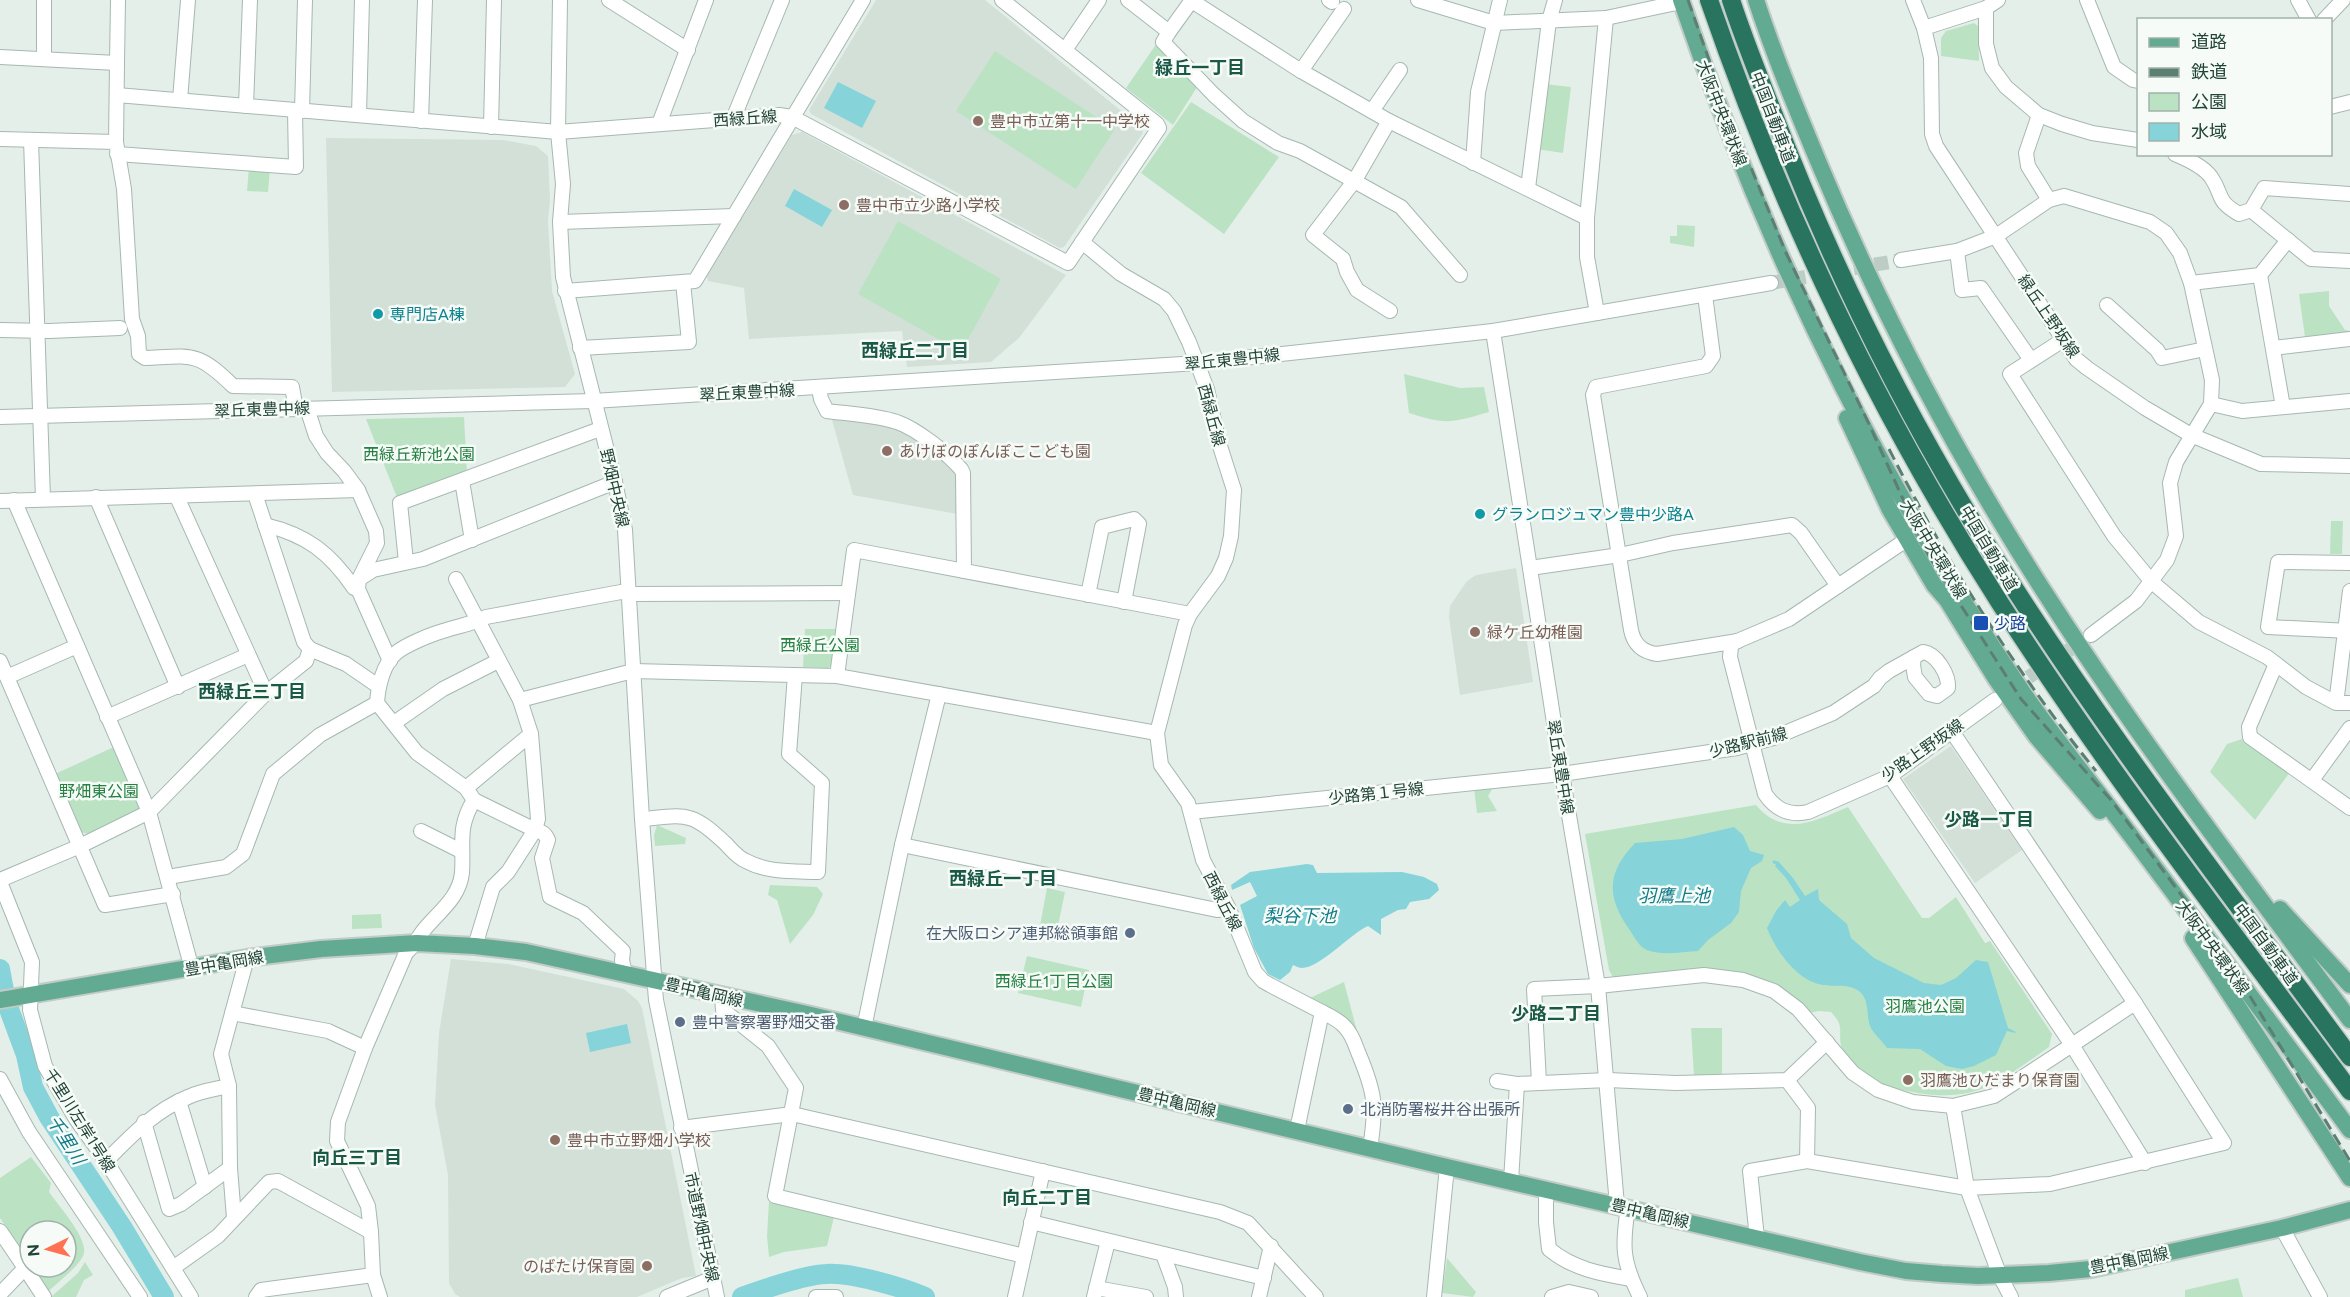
<svg xmlns="http://www.w3.org/2000/svg" width="2350" height="1297" viewBox="0 0 2350 1297" font-family="Figtree,'Noto Sans JP',sans-serif">
<rect width="100%" height="100%" fill="#e4efea"/>
<g fill="#d2e0d8">
<path d="M876 0H985L1141 127 1143 133 1064 247 1060 248 811 114 809 110Z"/>
<path d="M802 132 1066 275 1019 338 991 362 907 367 902 331 749 339 744 288 708 281 707 276 792 135Z"/>
<path d="M326 138 504 140 536 146 548 156 550 200 548 221 552 291 575 374 565 387 332 392Z"/>
<path d="M835 415 893 424 915 437 950 465 956 473 957 514 853 495 832 420Z"/>
<path d="M1516 568 1533 682 1460 695 1449 617 1450 606 1467 581 1476 575Z"/>
<path d="M1951 746 2022 850 1975 883 1903 779Z"/>
<path d="M451 959 508 964 624 989 638 1001 642 1008 696 1276 682 1278 637 1297H460L455 1294 449 1283 448 1175 435 1105 439 1033Z"/>
</g>
<g fill="#bbe3c3">
<path d="M1974 23 1978 26 1979 61 1941 56V38L1946 31Z"/>
<path d="M1157 43 1199 84 1173 125 1126 88Z"/>
<path d="M995 51 1115 129 1076 189 956 111Z"/>
<path d="M1545 84 1571 87 1563 153 1536 149Z"/>
<path d="M1191 102 1279 157 1224 234 1141 173Z"/>
<path d="M249 167 270 169 268 192 247 191Z"/>
<path d="M898 221 1001 279 961 352 858 294Z"/>
<path d="M1677 225 1695 226 1694 247 1670 243V236H1677Z"/>
<path d="M2329 291V306L2345 330 2350 331V334L2305 337 2299 294Z"/>
<path d="M1404 374 1460 388 1484 387 1489 412C1451 423 1447 425 1409 413Z"/>
<path d="M464 417 467 474 398 500 366 419Z"/>
<path d="M2331 521H2343L2342 554H2330Z"/>
<path d="M805 629H839L835 662 828 668 803 667Z"/>
<path d="M2242 739 2290 772 2255 820 2210 772 2227 744Z"/>
<path d="M116 746 142 806 139 812 88 834 81 832 55 774Z"/>
<path d="M1494 786 1488 796 1497 811 1477 813 1474 788Z"/>
<path d="M1756 805C1784 838 1815 821 1848 807L1922 918H1929L1956 897 1985 943 1990 941 2052 1034 2049 1047C1996 1084 1975 1105 1907 1091 1888 1087 1867 1079 1854 1064 1850 1059 1843 1052 1841 1046 1838 1029 1845 1027 1831 1012L1819 1011 1809 1013C1779 995 1750 971 1714 969L1614 979 1609 970 1585 834Z"/>
<path d="M657 825 686 838 685 844 655 846 654 835Z"/>
<path d="M770 885 817 887 823 894 813 915 790 944 777 900 768 895Z"/>
<path d="M1047 888 1065 892 1056 935 1039 931Z"/>
<path d="M381 914 382 928 352 929V915Z"/>
<path d="M1027 956 1089 970 1081 1007 1018 993Z"/>
<path d="M1344 982 1357 1031H1355L1333 1011 1310 998Z"/>
<path d="M1691 1028H1722V1076H1694Z"/>
<path d="M31 1157 51 1183 49 1192C58 1205 87 1237 84 1253 82 1264 57 1283 49 1291L33 1267H66V1231H30V1263L0 1218V1178Z"/>
<path d="M769 1202 834 1217 827 1246 784 1252 769 1257 767 1236Z"/>
<path d="M1447 1258 1476 1292 1473 1297 1442 1293Z"/>
<path d="M85 1262 93 1275 84 1280 76 1297H51L78 1273Z"/>
<path d="M2238 1278 2243 1297H2185V1290Z"/>
</g>
<g fill="#86d3da">
<path d="M838 82 876 101 862 128 824 108Z"/>
<path d="M794 189 832 210 822 227 785 206Z"/>
<path d="M1734 827 1743 835 1750 851 1764 855 1762 861 1751 868 1741 891 1739 912 1731 923 1708 940 1698 951C1682 952 1662 956 1647 950 1639 947 1634 936 1629 929 1606 896 1607 872 1635 843L1682 839Z"/>
<path d="M1778 861 1793 878 1805 896 1818 889 1819 900 1847 924 1851 938 1874 958 1924 983 1941 985 1956 978 1976 960 1988 962 2008 1028 2016 1032 2015 1033 2007 1031 1996 1055 1974 1066 1962 1069 1946 1066 1920 1049 1887 1048C1882 1041 1873 1033 1870 1026 1866 1015 1870 1000 1859 991 1847 983 1836 987 1823 985 1798 982 1775 950 1767 928L1776 911 1785 900 1790 907 1800 900 1786 878 1775 866Z"/>
<path d="M1307 864 1313 865 1317 873 1402 872 1424 877 1437 884 1439 890 1429 899 1410 902 1406 909 1398 910 1381 919V935L1368 926C1350 934 1320 968 1302 968 1299 968 1296 966 1293 965L1290 972 1280 980 1268 974 1254 948 1240 905 1257 896 1250 882 1232 890 1231 885 1250 872Z"/>
<path d="M627 1024 631 1043 590 1052 586 1033Z"/>
</g>
<g fill="none" stroke-linecap="round" stroke-linejoin="round">
<path stroke="#86d3da" stroke-width="3" d="M1774 862 1777 863"/>
<g stroke="#86d3da" stroke-width="20">
<path d="M0 969 6 1001 26 1055 33 1087 49 1117 122 1227 164 1297"/>
<path d="M742 1297C764 1289 803 1275 826 1274 850 1272 902 1287 925 1297"/>
</g>
<g stroke="#bdcdc6" stroke-width="14" stroke-dasharray="14 7" stroke-linecap="butt">
<path d="M1771 283 1901 260"/>
<path d="M2011 689 2087 638"/>
</g>
<g stroke="#a6b8b1" stroke-width="16">
<g id="minor">
<path d="M560 0 558 132 563 184 560 222 563 277 615 482 625 530 642 819 656 1000 717 1297"/>
<path d="M609 0 688 50"/>
<path d="M1128 0 1169 32 1163 42 1214 95 1243 121 1278 143 1300 151 1401 207 1460 275"/>
<path d="M1329 0 1332 2"/>
<path d="M1418 0 1494 23 1606 18 1681 2"/>
<path d="M1913 0 1924 28 1931 58 1932 134 1936 146 2076 359 2087 368 2145 408 2191 435 2261 464 2350 466"/>
<path d="M2087 0 2114 67 2133 80 2138 81"/>
<path d="M2298 0 2309 20"/>
<path d="M1192 1 1301 71 1389 121 1587 218"/>
<path d="M1986 8V44L1992 68 2006 87 2039 115 2062 124 2092 133 2138 140"/>
<path d="M2324 20 2343 0"/>
<path d="M1924 28 1986 8 1998 0"/>
<path d="M1169 32 1192 0"/>
<path d="M1065 50 1099 0"/>
<path d="M0 57 117 63 116 142"/>
<path d="M44 59V0"/>
<path d="M117 63 118 0"/>
<path d="M1301 71 1344 9"/>
<path d="M117 95 558 132 779 115 792 117 1068 263 1159 128 1157 124 1002 0"/>
<path d="M180 100 188 0"/>
<path d="M246 106 250 0"/>
<path d="M2330 107 2350 102"/>
<path d="M302 111 305 0"/>
<path d="M1372 111 1400 70"/>
<path d="M359 115 362 0"/>
<path d="M2039 115 2026 153 2028 166 2049 200"/>
<path d="M733 119 782 0"/>
<path d="M421 121 425 0"/>
<path d="M1389 121 1355 180 1313 235 1343 259 1347 272 1357 290 1390 311"/>
<path d="M659 124 706 0"/>
<path d="M491 127 494 0"/>
<path d="M0 139 116 142 124 189 132 319 138 336 139 354 145 358C193 356 197 351 233 386L292 387 296 409"/>
<path d="M31 140 43 499"/>
<path d="M117 154 296 167 295 110"/>
<path d="M2175 154C2187 159 2203 166 2211 177 2224 196 2215 200 2239 214L2251 210 2264 188 2350 194"/>
<path d="M1473 163 1478 92 1500 0"/>
<path d="M1528 188 1549 21 1555 0"/>
<path d="M2251 210 2311 259 2350 261"/>
<path d="M560 222 734 216"/>
<path d="M1082 242 1121 274 1164 299 1174 311 1189 342 1207 389 1219 443 1234 490 1231 536 1226 558 1218 576 1190 614 1185 625 1157 733 1161 765 1188 803 1203 860 1229 909 1255 972 1263 981 1270 985 1322 1012 1297 1130"/>
<path d="M1957 251 1962 290 1981 288 2031 360"/>
<path d="M1901 260 1957 251 1996 236 2049 200 2064 196 2150 222 2166 233 2180 253 2191 283 2212 380 2211 404 2176 462 2170 483 2176 536 2167 560 2136 601 2091 635"/>
<path d="M2260 275 2283 407"/>
<path d="M2191 283 2260 275 2288 240"/>
<path d="M565 291 695 281 863 0"/>
<path d="M1705 295 1713 356 1706 366 1596 387 1593 395 1631 630C1634 645 1643 652 1657 654L1738 641"/>
<path d="M2107 305 2157 350 2162 358 2205 349"/>
<path d="M1597 313 1587 257V218L1606 18"/>
<path d="M0 330 49 331 120 328"/>
<path d="M1493 331 1562 774 1598 986 1617 1205"/>
<path d="M2063 340 2010 374 2114 536 2152 582 2199 622 2267 657 2306 687 2336 703H2350"/>
<path d="M580 348 689 342 683 282"/>
<path d="M2273 348 2350 339"/>
<path d="M819 388 821 399 827 411C850 414 875 415 897 422 917 429 947 453 961 469L963 473 964 571"/>
<path d="M2211 404 2242 411 2350 401"/>
<path d="M307 408 316 436 327 453 344 471 358 490 376 531 377 543 360 577"/>
<path d="M0 417 593 401 1198 363 1493 331 1771 283"/>
<path d="M462 481 472 540"/>
<path d="M255 494 304 642 310 649 346 664 378 686"/>
<path d="M96 497 178 687"/>
<path d="M177 497 266 693"/>
<path d="M14 500 149 812 192 969"/>
<path d="M0 501 358 490"/>
<path d="M265 525C307 535 330 553 354 588L358 589"/>
<path d="M1906 540 1789 619 1735 642 1731 646 1730 657 1765 794C1776 810 1789 816 1808 812L1890 776 1995 700"/>
<path d="M406 562 400 503 600 429"/>
<path d="M2350 563 2278 562 2268 627 2350 631"/>
<path d="M1530 568 1620 555 1673 543 1792 525 1801 533 1838 586"/>
<path d="M456 579 520 700 531 734 538 819 535 830 508 872 493 887 475 946"/>
<path d="M1088 595 1102 527 1134 519 1139 524 1124 602"/>
<path d="M1923 652C1937 654 1949 675 1948 688L1937 696 1929 694 1915 677 1913 665 1914 657Z"/>
<path d="M0 661 105 905 173 894"/>
<path d="M390 661 358 589 359 579 373 570 423 559 615 482"/>
<path d="M2276 664 2249 727 2250 737 2350 808"/>
<path d="M837 676 854 550 1190 614"/>
<path d="M7 677 77 646"/>
<path d="M2337 696 2350 591"/>
<path d="M520 700 633 671 837 676 1157 733"/>
<path d="M107 717 248 655"/>
<path d="M394 723 443 689 498 661"/>
<path d="M1890 776 2072 1045 1994 1096 1953 1106 1967 1188 2000 1276 2011 1297"/>
<path d="M2312 780 2350 728"/>
<path d="M466 788 531 734"/>
<path d="M1191 812 1562 774 1737 748 1773 738 1833 713 1874 686 1880 678 1889 671 1914 657"/>
<path d="M642 819C687 815 691 811 725 843 731 849 738 858 746 861 768 873 794 871 818 872L822 783 789 754 795 675"/>
<path d="M421 831 461 851"/>
<path d="M902 845 1217 910 1229 909"/>
<path d="M168 877 226 867 243 854 273 774 320 735 377 703"/>
<path d="M0 880 80 846 149 812 266 693 306 661 310 649"/>
<path d="M0 882 32 962 30 1010 45 1066 76 1119 106 1161 191 1297"/>
<path d="M625 974 622 960 623 951 583 913 550 897 542 858 548 840C545 833 542 832 535 830L474 800 466 788 417 753 377 703C378 687 383 664 396 653 405 645 432 634 443 631 457 626 473 624 486 617L621 592 630 594 848 593"/>
<path d="M722 996 723 1010 768 1046 796 1088 775 1196 1024 1256"/>
<path d="M2135 1003 2072 1045 2145 1163"/>
<path d="M1322 1012C1330 1016 1339 1020 1345 1027 1352 1034 1355 1044 1358 1052 1375 1092 1377 1106 1370 1148"/>
<path d="M232 1013 328 1031 365 1048"/>
<path d="M864 1028 902 845 939 694"/>
<path d="M0 1079 29 1132 140 1297"/>
<path d="M1787 1080 1808 1108 1807 1161"/>
<path d="M1497 1081 1517 1084 1608 1080 1676 1083 1787 1080 1827 1042"/>
<path d="M1539 1082 1534 989 1598 986 1704 975 1743 980 1774 991 1798 1009 1853 1073 1878 1090 1913 1102 1953 1106"/>
<path d="M179 1101 205 1187"/>
<path d="M144 1122 169 1209 181 1204 230 1168"/>
<path d="M681 1128 792 1114 1220 1212 1248 1223 1316 1297"/>
<path d="M106 1161C131 1136 154 1111 188 1097 200 1091 216 1089 229 1086"/>
<path d="M1511 1181 1517 1084"/>
<path d="M1546 1189V1222L1549 1249C1573 1269 1601 1274 1631 1279"/>
<path d="M1628 1207C1622 1246 1622 1261 1640 1297"/>
<path d="M234 1218 230 1168 229 1086 221 1054 247 958"/>
<path d="M1031 1222 1264 1278"/>
<path d="M2282 1228 2320 1297"/>
<path d="M0 1231 25 1268 0 1294"/>
<path d="M1757 1238 1750 1171 1807 1161 1967 1188 2050 1184 2224 1143 2135 1003 1951 730"/>
<path d="M1163 1254 1175 1287 1176 1297"/>
<path d="M25 1268 44 1297"/>
<path d="M173 1268 218 1236 269 1182 278 1181 371 1232"/>
<path d="M1096 1288 1146 1297"/>
<path d="M256 1297 261 1290 373 1275"/>
<path d="M380 1297 373 1275 371 1232 368 1206 337 1141 338 1122 365 1048 406 953C414 946 417 939 423 931 438 912 459 899 462 873 464 843 457 828 474 800"/>
<path d="M667 1297 713 1278"/>
<path d="M816 1297H836"/>
<path d="M1015 1297 1043 1171"/>
<path d="M1094 1297 1108 1241"/>
<path d="M1259 1297 1271 1246"/>
<path d="M1434 1297 1447 1167"/>
<path d="M1552 1297 1569 1292 1591 1297"/>
</g>
</g>
<g stroke="#c1cbc7" stroke-width="20">
<g id="major">
<path d="M1681 0C1764 245 1878 480 2024 694 2058 743 2096 789 2132 837 2205 935 2278 1032 2350 1130"/>
<path d="M1756 0C1774 55 1796 108 1818 161 1884 319 1964 470 2058 613 2149 753 2251 886 2350 1020"/>
<path d="M1847 418 1890 510 1934 585 1947 600 1996 679 2036 736 2100 811"/>
<path d="M2280 909 2350 985"/>
<path d="M2193 938 2350 1178"/>
<path d="M0 1000 247 958 321 949 417 943 475 946 526 952 807 1014 1447 1167 1860 1262 1906 1271 1942 1274 1978 1276 2049 1273 2091 1269 2282 1228 2350 1210"/>
</g>
</g>
<g stroke="#c1cbc7" stroke-width="21">
<g id="highway">
<path d="M1709 0C1782 212 1879 414 2000 603 2108 772 2232 930 2350 1091"/>
<path d="M1731 0C1743 37 1758 74 1772 110 1829 260 1901 406 1985 542 2096 721 2226 888 2350 1057"/>
</g>
</g>
<use href="#minor" stroke="#fff" stroke-width="14"/>
<use href="#major" stroke="#63aa93" stroke-width="16"/>
<use href="#highway" stroke="#29745f" stroke-width="18"/>
<g stroke="#5c7f73" stroke-width="3" stroke-dasharray="12 6" stroke-linecap="butt">
<path d="M1688 0 1722 97 1786 253 1868 422 1928 554 2021 699 2111 800 2196 915 2242 983 2350 1161"/>
<path d="M1889 449C1946 561 2017 674 2096 771"/>
</g>
</g>
<g fill="#8d6e63" stroke="#f6fbf8" stroke-width="2">
<circle cx="978" cy="121" r="6"/>
<circle cx="844" cy="205" r="6"/>
<circle cx="887" cy="451" r="6"/>
<circle cx="1475" cy="632" r="6"/>
<circle cx="1908" cy="1080" r="6"/>
<circle cx="555" cy="1140" r="6"/>
<circle cx="647" cy="1266" r="6"/>
</g>
<g fill="#0f9aa8" stroke="#f6fbf8" stroke-width="2">
<circle cx="378" cy="314" r="6"/>
<circle cx="1480" cy="514" r="6"/>
</g>
<rect fill="#1a4fb4" stroke="#f6fbf8" stroke-width="2" x="1973" y="615" width="16" height="16" rx="3"/>
<g fill="#5c6f8a" stroke="#f6fbf8" stroke-width="2">
<circle cx="1130" cy="933" r="6"/>
<circle cx="680" cy="1022" r="6"/>
<circle cx="1348" cy="1109" r="6"/>
</g>
<g text-anchor="middle" stroke-width="5" stroke-linejoin="round" paint-order="stroke">
<g font-size="16" fill="#214438" stroke="#f6fbf8">
<text transform="translate(1722 113) rotate(69)" y="6">大阪中央環状線</text>
<text transform="translate(1773 117) rotate(69)" y="6">中国自動車道</text>
<text transform="translate(745 118) rotate(-4)" y="6">西緑丘線</text>
<text transform="translate(2049 316) rotate(56)" y="6">緑丘上野坂線</text>
<text transform="translate(1232 359) rotate(-6)" y="6">翠丘東豊中線</text>
<text transform="translate(747 392) rotate(-3)" y="6">翠丘東豊中線</text>
<text transform="translate(262 409) rotate(-2)" y="6">翠丘東豊中線</text>
<text transform="translate(1212 415) rotate(75)" y="6">西緑丘線</text>
<text transform="translate(615 488) rotate(77)" y="6">野畑中央線</text>
<text transform="translate(1989 548) rotate(59)" y="6">中国自動車道</text>
<text transform="translate(1934 549) rotate(59)" y="6">大阪中央環状線</text>
<text transform="translate(1748 742) rotate(-14)" y="6">少路駅前線</text>
<text transform="translate(1922 750) rotate(-35)" y="6">少路上野坂線</text>
<text transform="translate(1561 767) rotate(81)" y="6">翠丘東豊中線</text>
<text transform="translate(1376 793) rotate(-6)" y="6">少路第１号線</text>
<text transform="translate(1223 901) rotate(63)" y="6">西緑丘線</text>
<text transform="translate(2266 944) rotate(54)" y="6">中国自動車道</text>
<text transform="translate(2213 947) rotate(54)" y="6">大阪中央環状線</text>
<text transform="translate(224 963) rotate(-10)" y="6">豊中亀岡線</text>
<text transform="translate(704 992) rotate(13)" y="6">豊中亀岡線</text>
<text transform="translate(1177 1102) rotate(13)" y="6">豊中亀岡線</text>
<text transform="translate(80 1120) rotate(58)" y="6">千里川左岸1号線</text>
<text transform="translate(1650 1213) rotate(13)" y="6">豊中亀岡線</text>
<text transform="translate(702 1227) rotate(78)" y="6">市道野畑中央線</text>
<text transform="translate(2129 1260) rotate(-11)" y="6">豊中亀岡線</text>
</g>
<g font-size="16" fill="#785e54" stroke="#f6fbf8" text-anchor="start">
<text x="990" y="127">豊中市立第十一中学校</text>
<text x="856" y="211">豊中市立少路小学校</text>
<text x="899" y="457">あけぼのぽんぽここども園</text>
<text x="1487" y="638">緑ケ丘幼稚園</text>
<text x="1920" y="1086">羽鷹池ひだまり保育園</text>
<text x="567" y="1146">豊中市立野畑小学校</text>
<text x="635" y="1272" text-anchor="end">のばたけ保育園</text>
</g>
<g font-size="16" fill="#0d838f" stroke="#f6fbf8" text-anchor="start">
<text x="390" y="320">専門店A棟</text>
<text x="1492" y="520">グランロジュマン豊中少路A</text>
</g>
<g font-size="16" fill="#258042" stroke="#f6fbf8">
<text x="419" y="460">西緑丘新池公園</text>
<text x="820" y="651">西緑丘公園</text>
<text x="99" y="797">野畑東公園</text>
<text x="1054" y="987">西緑丘1丁目公園</text>
<text x="1925" y="1012">羽鷹池公園</text>
</g>
<g font-size="16" fill="#164399" stroke="#f6fbf8" text-anchor="start">
<text x="1994" y="629">少路</text>
</g>
<g font-size="16" fill="#4e5e75" stroke="#f6fbf8" text-anchor="start">
<text x="1118" y="939" text-anchor="end">在大阪ロシア連邦総領事館</text>
<text x="692" y="1028">豊中警察署野畑交番</text>
<text x="1360" y="1115">北消防署桜井谷出張所</text>
</g>
<g font-size="18" font-weight="bold" fill="#1a5945" stroke="#f6fbf8">
<text x="1200" y="74">緑丘一丁目</text>
<text x="915" y="357">西緑丘二丁目</text>
<text x="252" y="698">西緑丘三丁目</text>
<text x="1989" y="826">少路一丁目</text>
<text x="1003" y="885">西緑丘一丁目</text>
<text x="1556" y="1020">少路二丁目</text>
<text x="357" y="1164">向丘三丁目</text>
<text x="1047" y="1204">向丘二丁目</text>
</g>
<g font-size="18" font-style="italic" fill="#127c88" stroke="#f6fbf8">
<text x="1674" y="902">羽鷹上池</text>
<text x="1300" y="922">梨谷下池</text>
<text transform="translate(66 1140) rotate(58)" y="6">千里川</text>
</g>
</g>
<rect x="2137" y="18" width="195" height="138" fill="#f6fbf8" stroke="#a1b2ab" stroke-width="1.5"/>
<rect x="2149" y="38" width="30" height="9" fill="#63aa93" stroke="#a1b2ab" stroke-width="1.5"/>
<text x="2191" y="48" font-size="18" fill="#214438">道路</text>
<rect x="2149" y="68" width="30" height="9" fill="#5c7f73" stroke="#a1b2ab" stroke-width="1.5"/>
<text x="2191" y="78" font-size="18" fill="#214438">鉄道</text>
<rect x="2149" y="93" width="30" height="18" fill="#bbe3c3" stroke="#a1b2ab" stroke-width="1.5"/>
<text x="2191" y="108" font-size="18" fill="#214438">公園</text>
<rect x="2149" y="123" width="30" height="18" fill="#86d3da" stroke="#a1b2ab" stroke-width="1.5"/>
<text x="2191" y="138" font-size="18" fill="#214438">水域</text>
<g transform="translate(48 1249) rotate(265)"><circle r="28" fill="#f6fbf8" stroke="#a1b2ab" stroke-width="1.5"/>
<path d="M0-4.5L10 22L0 15L-10 22Z" fill="#ff7152"/>
<text y="-9" font-size="16" font-weight="bold" text-anchor="middle" fill="#214438">N</text>
</g>
</svg>
